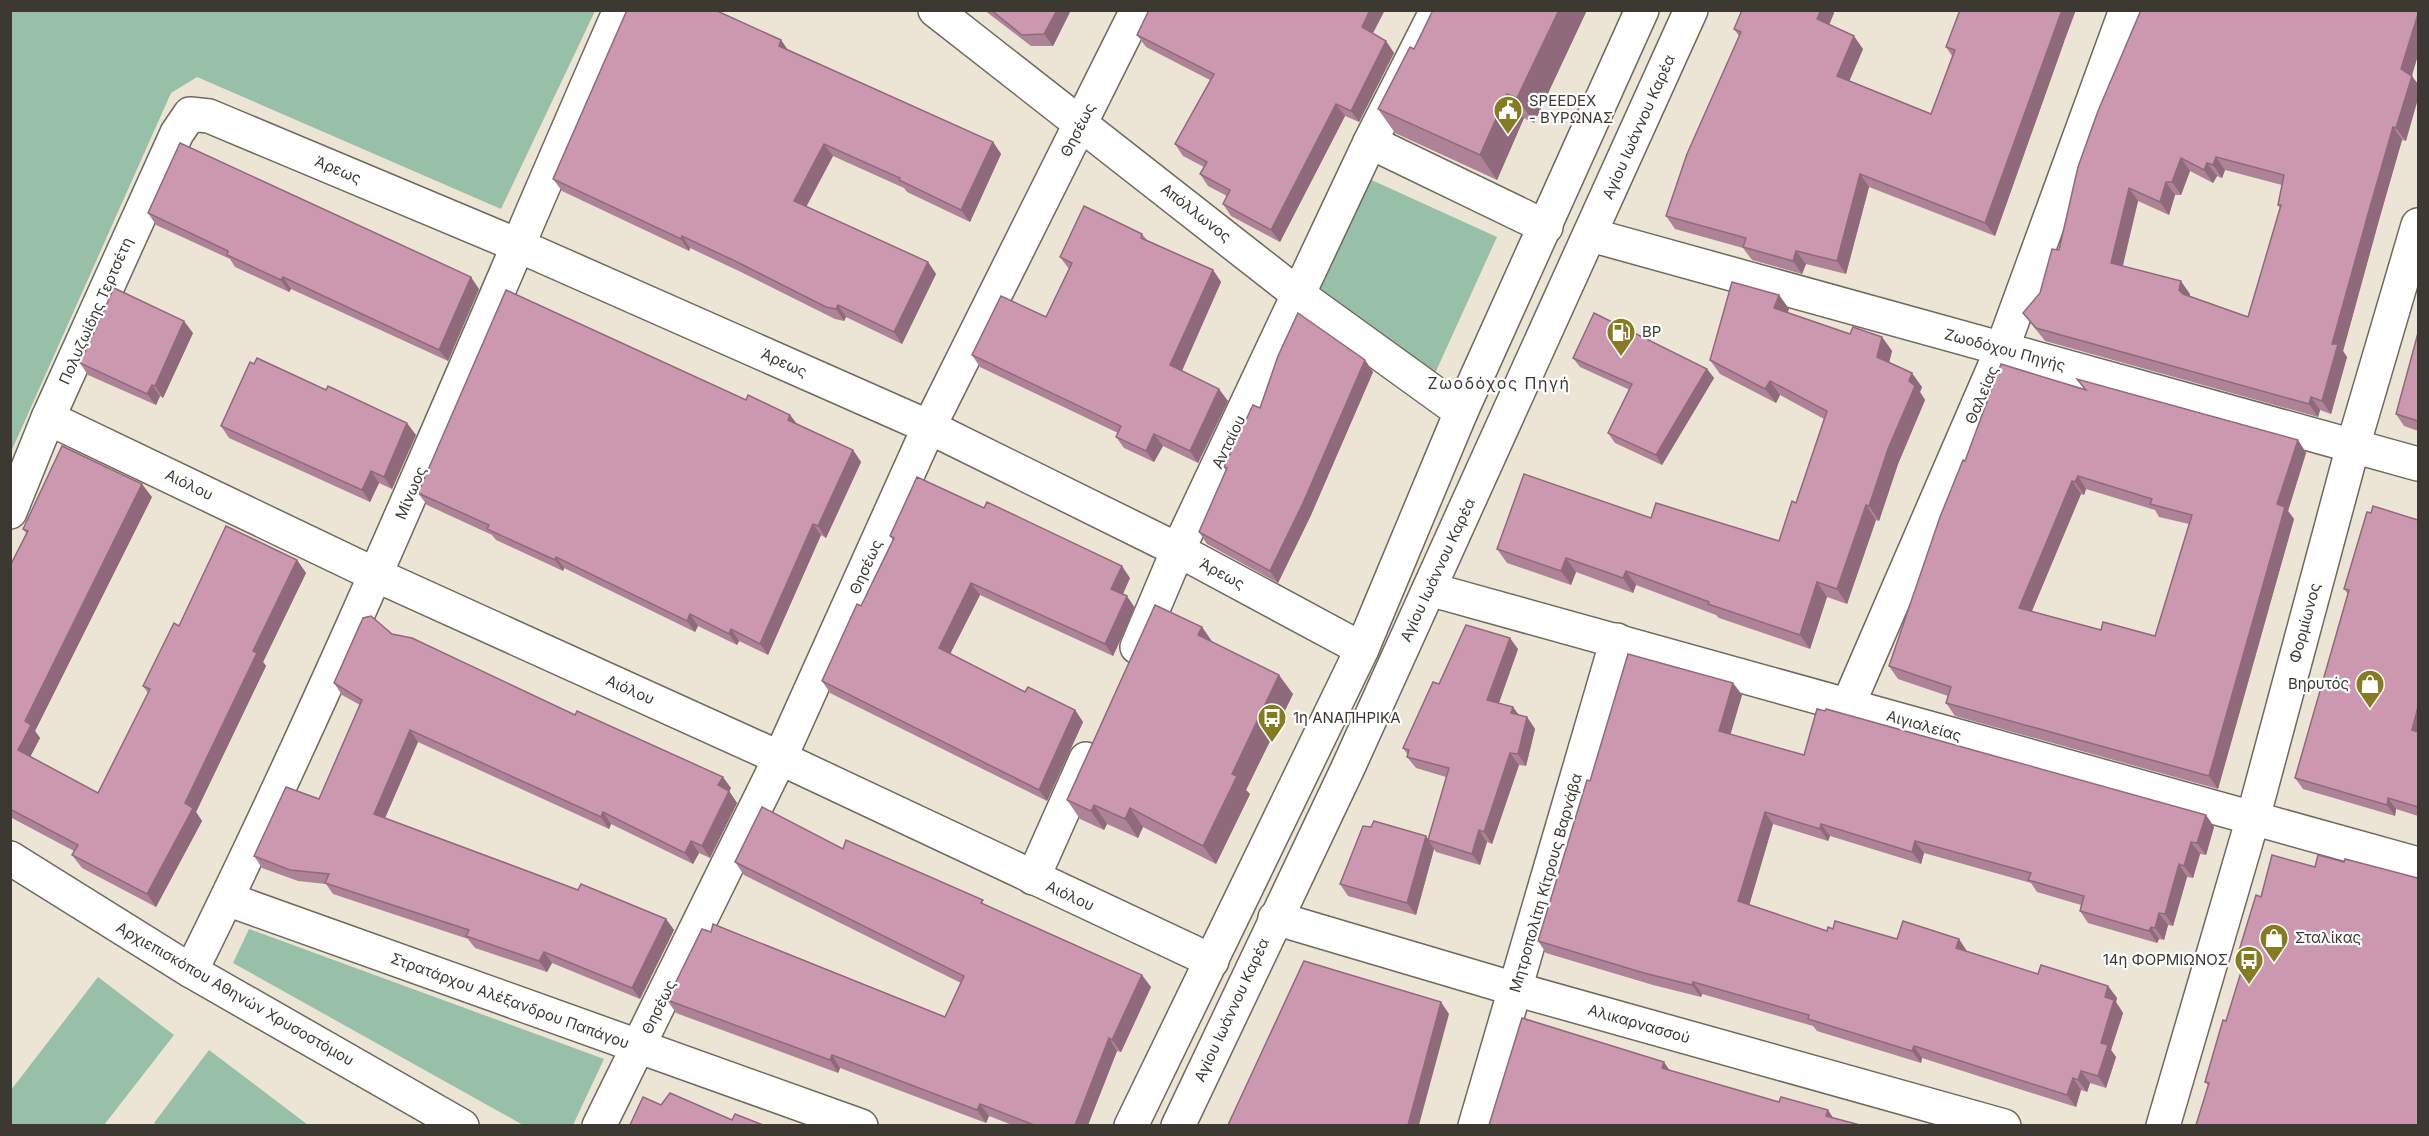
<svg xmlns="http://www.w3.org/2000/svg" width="2429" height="1136" viewBox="0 0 2429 1136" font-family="Inter,sans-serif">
<rect width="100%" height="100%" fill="#ece5d6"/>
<g fill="#98bfa7">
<path d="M11 10H594L595 11 501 209 197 77 171 93 11 452Z"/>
<path d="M1365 177 1497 237 1432 380 1312 285Z"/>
<path d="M249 929 604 1059 573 1125H523L233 963Z"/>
<path d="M98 977 174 1035 104 1125H11V1090Z"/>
<path d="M209 1050 308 1125 158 1126 154 1123Z"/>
</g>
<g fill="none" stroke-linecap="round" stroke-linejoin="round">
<g stroke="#6f695c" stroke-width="36">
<g id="minor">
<path d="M935 10 1299 295 1461 412"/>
<path d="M1370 142 1546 227"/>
<path d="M1591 235 2418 464"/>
<path d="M48 418 376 575 780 758 1212 961"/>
<path d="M10 512 48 418 177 133 190 114 209 116 517 245 929 427 1178 550 1362 649"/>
<path d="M1429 589 2418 864"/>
<path d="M1137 647 1178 550 1370 142 1437 10"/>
<path d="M1848 705 2002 349 2126 10"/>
<path d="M1033 878 1086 759"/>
<path d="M227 899 861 1126"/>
<path d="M1275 918 1515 989 2004 1126"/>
<path d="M191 971C347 657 479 331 620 10"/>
<path d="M599 1126 780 758 929 427 1137 10"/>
<path d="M1475 1126 1617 640"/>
<path d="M2163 1126 2253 818 2353 446 2418 225"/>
</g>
</g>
<g stroke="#6f695c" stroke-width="36">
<g id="tertiary">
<path d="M10 858 191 971 462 1126"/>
<path d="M1131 1126 1362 649 1461 412 1642 10"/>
<path d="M1178 1126 1347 770 1691 10"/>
</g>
</g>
<use href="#minor" stroke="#fff" stroke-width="33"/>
<use href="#tertiary" stroke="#fff" stroke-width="33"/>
</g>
<g fill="#af8397" fill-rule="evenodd">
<path d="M984 10H1071L1053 46H1031Z"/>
<path d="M1587 10 1534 123 1524 118 1497 180 1395 133 1378 109 1414 49Z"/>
<path d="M1742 10H1832L1834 13 1829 25 1863 49 1849 81 1931 114 1952 56 1946 47 2064 42 1995 236 1869 187 1846 274 1806 264 1802 274 1752 260 1743 248 1675 229 1666 216 1739 36 1734 29Z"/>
<path d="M2141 10 2418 55 2412 75 2406 141 2402 140 2379 220 2343 351 2347 357 2331 414 2320 410 2318 417 2045 341 2023 313 2040 293 2059 250ZM2225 170 2282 185 2278 205 2280 208 2248 317 2190 296V294L2123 266 2138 201 2169 215 2175 195H2181L2190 171 2213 183 2217 176 2222 178Z"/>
<path d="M1373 34 1386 41 1394 53 1359 122 1345 116 1280 242 1231 216 1223 204 1227 196 1208 186 1200 174 1204 167 1183 156 1175 144 1210 80 1146 47 1137 35Z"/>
<path d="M781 40 788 50 993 142 1001 154 970 222 907 192 904 188 833 156 806 206 928 262 936 274 902 344 846 317 844 321 835 319 743 273 690 248 689 251 562 191 553 179Z"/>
<path d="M148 213 479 289 448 361 291 289 289 292 235 267 230 259 156 225Z"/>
<path d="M1142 234 1147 240 1213 270 1221 282 1182 371 1228 401 1198 463 1163 446 1154 462 1124 448 1116 437 1118 433 980 367 972 355 1046 317 1069 269 1060 257Z"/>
<path d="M1779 295 1789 309 1787 313 1850 334 1882 337 1892 351 1889 362 1922 387 1920 392 1925 400 1898 464 1879 521 1876 520 1847 604 1827 597 1810 649 1719 618 1716 615 1636 585 1633 593 1576 572 1571 585 1507 563 1497 549 1651 518 1779 541 1796 503 1824 419 1780 395 1776 403 1720 374 1710 360Z"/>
<path d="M193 333 163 398 160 396 156 405 88 375 80 363Z"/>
<path d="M2418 333V431L2404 426 2396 414Z"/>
<path d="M1573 358 1707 369 1714 378 1662 465 1615 443 1608 433 1630 390 1580 367Z"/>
<path d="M1365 360 1373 372 1311 515 1278 583 1207 544 1199 532 1226 470 1224 467 1260 408Z"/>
<path d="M2077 379 2298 440 2306 453 2288 511 2294 519 2218 789 1955 716 1946 703 1948 696 1898 679 1889 666 1965 461 2084 389ZM2086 489 2155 510 2159 517 2189 524 2155 636 2101 630 2032 611 2081 494 2084 495Z"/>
<path d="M746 400 790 415 797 424 853 450 861 462 826 538 821 535 768 655 739 641 737 645 698 626 695 632 564 568 563 571 496 540 492 535 427 505 418 493Z"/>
<path d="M221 426 416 435 392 489 379 483 370 502 229 438Z"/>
<path d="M152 497 35 731 40 738 30 757 98 793 148 693 143 686 179 626 297 560 306 573 263 662 266 666 196 812 202 821 156 907 82 868 72 855 74 851 10 817V566L26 533 23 529Z"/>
<path d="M2371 513 2418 520V816L2396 809 2395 816 2303 789 2295 778 2348 594 2344 589Z"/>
<path d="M890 536 1130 578 1122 594 1135 608 1113 656 980 595 950 654 1025 692 1075 710 1083 722 1047 801 830 693 822 681 861 606 893 540Z"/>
<path d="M1202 627 1213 643 1293 694 1246 790 1250 794 1216 864 1143 827 1138 838 1107 824 1104 830 1080 819 1067 800Z"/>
<path d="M392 634 731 788 729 791 737 803 710 858 699 853 693 864 611 824 609 829 418 742 385 818 578 890 666 919 674 930 640 999 552 963 547 972 475 948 468 939 333 894 326 884 298 881 262 868 254 856 319 799 360 705 342 695 334 683Z"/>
<path d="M1518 649 1499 703 1519 715 1527 717 1535 729 1526 766 1519 765 1492 844 1487 842 1480 865 1436 852 1434 849 1416 915 1348 896 1340 884 1426 836 1428 839 1446 777 1416 768 1407 757 1408 755 1403 748 1439 684Z"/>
<path d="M1733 683 1742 695 1730 734 1804 755 2206 815 2214 827 2206 855 2200 854 2193 878 2187 877 2173 926 2168 925 2164 940 2159 939 2157 943 2088 923 2080 911 2081 905 2037 892 2031 883 1924 853 1921 864 1830 836 1828 841 1773 824 1749 905 1827 931 1897 939 1967 951 2038 974 2108 986 2117 998 2116 1002 2123 1013 2111 1050 2116 1057 2106 1088 2090 1083 2087 1092 2081 1090 2076 1107 1922 1058 1921 1063 1817 1031 1813 1026 1702 994 1701 997 1653 985 1546 953 1538 941 1590 781Z"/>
<path d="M843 849 986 905 1151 987 1121 1052 1117 1051 1088 1125H1012L989 1116 986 1123 840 1068 838 1073 676 1013 667 1000 945 1017 961 983 744 875 735 862Z"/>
<path d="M2344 862 2418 878 2208 1085 2205 1082 2226 1021 2244 962 2238 954 2261 897 2315 867Z"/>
</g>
<g fill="#8f6a7b">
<path d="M1057 10H1071L1053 46 1044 34Z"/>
<path d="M1370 10H1385L1370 39 1362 27Z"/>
<path d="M1559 10H1587L1534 123 1517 98Z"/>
<path d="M1821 10H1832L1834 13 1826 32 1817 19Z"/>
<path d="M2062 10H2076L2064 42 1995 236 1985 223Z"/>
<path d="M2418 14V55L2410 82 2401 69Z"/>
<path d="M1854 36 1863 49 1846 89 1837 76Z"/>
<path d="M781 40 789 52 779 46Z"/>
<path d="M1386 41 1394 53 1359 122 1351 111Z"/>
<path d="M2412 76 2418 84V99L2406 141 2396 128Z"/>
<path d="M1507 94 1524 118 1497 180 1480 155Z"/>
<path d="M1336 104 1345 116 1280 242 1271 230Z"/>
<path d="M2393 127 2402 140 2379 220 2343 351 2347 357 2331 414 2322 401 2332 344 2370 207Z"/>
<path d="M993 142 1001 154 970 222 961 210Z"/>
<path d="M824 144 833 156 803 213 794 201Z"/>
<path d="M2216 157 2225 170 2222 178 2213 165Z"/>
<path d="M2181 158 2190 171 2181 195 2172 182Z"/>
<path d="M2207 163 2217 176 2213 183 2204 170Z"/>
<path d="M1860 174 1869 187 1846 274 1837 261Z"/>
<path d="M2166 182 2175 195 2169 215 2160 202Z"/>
<path d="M2129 188 2138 201 2120 276 2111 263Z"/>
<path d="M682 236 690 248 689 251 681 239Z"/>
<path d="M1796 251 1806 264 1802 274 1793 261Z"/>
<path d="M928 262 936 274 902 344 894 332Z"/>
<path d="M1213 270 1221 282 1179 377 1170 365Z"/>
<path d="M283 277 291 289 289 292 281 280Z"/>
<path d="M471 277 479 289 448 361 439 350Z"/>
<path d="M2181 281 2190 294 2188 303 2179 290Z"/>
<path d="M1779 295 1789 309 1784 323 1774 308Z"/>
<path d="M838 305 846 317 844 321 836 309Z"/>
<path d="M184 321 193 333 163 398 155 386Z"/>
<path d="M1882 337 1892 351 1887 371 1877 357Z"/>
<path d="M1365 360 1373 372 1311 515 1278 583 1270 571Z"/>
<path d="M1707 369 1714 378 1662 465 1656 455Z"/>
<path d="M1912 373 1922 387 1920 392 1925 400 1898 464 1879 521 1869 506 1909 381Z"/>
<path d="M1770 381 1780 395 1776 403 1765 389Z"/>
<path d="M152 385 160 396 156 405 147 394Z"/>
<path d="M1219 389 1228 401 1198 463 1190 451Z"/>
<path d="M2311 397 2320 410 2318 417 2309 404Z"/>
<path d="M790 415 799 427 788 420Z"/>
<path d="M407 423 416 435 392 489 384 477Z"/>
<path d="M1154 434 1163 446 1154 462 1146 451Z"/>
<path d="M2298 440 2306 453 2288 511 2294 519 2218 789 2209 776 2277 504Z"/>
<path d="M853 450 861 462 826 538 818 526Z"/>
<path d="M371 471 379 483 370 502 362 490Z"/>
<path d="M2078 476 2086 489 2084 495 2075 482Z"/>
<path d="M2072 481 2081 494 2028 620 2019 608Z"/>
<path d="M142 484 152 497 35 731 40 738 27 763 18 750 25 721Z"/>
<path d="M1866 505 1876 520 1847 604 1837 589Z"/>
<path d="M813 524 821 535 768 655 760 644Z"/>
<path d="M556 557 564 568 563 571 555 560Z"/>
<path d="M1566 558 1576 572 1571 585 1561 571Z"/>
<path d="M297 560 306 573 263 662 266 666 196 812 202 821 156 907 147 894 185 803 253 651Z"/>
<path d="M1122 566 1130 578 1120 601 1111 589Z"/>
<path d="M1626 571 1636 585 1633 593 1623 578Z"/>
<path d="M1817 582 1827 597 1810 649 1800 635Z"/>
<path d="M971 583 980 595 947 660 939 648Z"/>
<path d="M1127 596 1135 608 1113 656 1105 644Z"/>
<path d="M690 614 698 626 695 632 687 621Z"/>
<path d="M1202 627 1215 646 1198 635Z"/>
<path d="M731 629 739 641 737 645 729 634Z"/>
<path d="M1510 638 1518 649 1496 711 1487 700Z"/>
<path d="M1279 675 1293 694 1246 790 1250 794 1216 864 1203 846 1232 774Z"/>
<path d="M1733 683 1742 695 1728 743 1719 731Z"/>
<path d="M1513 707 1522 719 1511 713Z"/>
<path d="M2418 707V740L2412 730Z"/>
<path d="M1075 710 1083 722 1047 801 1039 790Z"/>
<path d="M1527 717 1535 729 1526 766 1518 754Z"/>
<path d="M410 730 418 742 382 825 374 814Z"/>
<path d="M1510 753 1519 765 1492 844 1484 832Z"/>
<path d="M723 777 731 788 729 791 737 803 710 858 702 846 718 785Z"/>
<path d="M2388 798 2396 809 2395 816 2387 805Z"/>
<path d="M1094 805 1107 824 1104 830 1091 811Z"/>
<path d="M1130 808 1143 827 1138 838 1125 819Z"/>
<path d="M603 812 611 824 609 829 601 817Z"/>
<path d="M1765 812 1773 824 1747 913 1738 901Z"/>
<path d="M2206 815 2214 827 2206 855 2197 843Z"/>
<path d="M1821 824 1830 836 1828 841 1820 829Z"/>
<path d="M1479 830 1487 842 1480 865 1472 854Z"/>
<path d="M1426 836 1434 849 1416 915 1407 903Z"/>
<path d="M691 841 699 853 693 864 685 853Z"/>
<path d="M1915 841 1924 853 1921 864 1912 852Z"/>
<path d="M2191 842 2200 854 2193 878 2184 866Z"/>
<path d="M2179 864 2187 877 2173 926 2165 914Z"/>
<path d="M2159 913 2168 925 2164 940 2155 928Z"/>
<path d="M666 919 674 930 640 999 632 988Z"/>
<path d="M2151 927 2159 939 2157 943 2149 931Z"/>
<path d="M1959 939 1967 951 1956 948Z"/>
<path d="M544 952 552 963 547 972 539 961Z"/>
<path d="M1142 975 1151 987 1121 1052 1112 1040Z"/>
<path d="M1693 982 1702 994 1701 997 1692 985Z"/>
<path d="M2108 986 2117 998 2116 1002 2123 1013 2111 1050 2116 1057 2106 1088 2098 1076 2105 997Z"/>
<path d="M1441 1002 1449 1014 1419 1125H1408Z"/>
<path d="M1109 1038 1117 1051 1088 1125H1075Z"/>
<path d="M1914 1046 1922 1058 1921 1063 1912 1051Z"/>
<path d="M832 1055 840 1068 838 1073 830 1060Z"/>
<path d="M1664 1062 1672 1074 1662 1068Z"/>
<path d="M2081 1071 2090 1083 2087 1092 2078 1080Z"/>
<path d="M2073 1078 2081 1090 2076 1107 2067 1095Z"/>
<path d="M980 1104 989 1116 986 1123 977 1110Z"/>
<path d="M1828 1110 1836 1122 1826 1116Z"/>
</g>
<g fill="#cc98b0" stroke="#8f6a7b" stroke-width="1.5" fill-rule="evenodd">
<path d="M627 10H715L781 40 779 46 993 142 961 210 899 180 900 178 824 144 794 201 928 262 894 332 838 305 836 309 826 307 735 261 682 236 681 239 553 179Z"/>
<path d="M991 10H1057L1044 34 1022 35Z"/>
<path d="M1149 10H1370L1362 27 1386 41 1351 111 1336 104 1271 230 1223 204 1230 190 1200 174 1207 162 1175 144 1214 74 1137 35Z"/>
<path d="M1433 10H1559L1517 98 1507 94 1480 155 1378 109 1410 47 1414 49Z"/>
<path d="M1742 10H1821L1817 19 1854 36 1837 76 1931 114 1955 50 1946 47 1960 10H2062L1985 223 1860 174 1837 261 1796 251 1793 261 1743 247 1746 238 1666 216 1687 154 1741 32 1734 29Z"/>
<path d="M2141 10H2418V14L2401 69 2412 76 2396 128 2393 127 2370 207 2332 344H2338L2322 401 2311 397 2309 404 2036 328 2023 313 2040 293 2052 249 2059 250 2078 167 2098 111ZM2216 157 2284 175 2278 205H2281L2248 317 2183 294 2179 290 2181 281 2111 263 2129 188 2160 202 2166 182H2172L2181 158 2204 170 2207 163 2213 165Z"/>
<path d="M180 143 471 277 439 350 283 277 281 280 227 255 228 251 148 213Z"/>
<path d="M1084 206 1142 234 1141 238 1213 270 1170 365 1219 389 1190 451 1154 434 1146 451 1116 437 1121 426 972 355 1001 296 1046 317 1072 263 1060 257Z"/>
<path d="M1732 282 1779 295 1774 308 1850 334 1853 327 1882 337 1877 357 1912 373 1909 381 1915 386 1888 449 1869 506 1866 505 1837 589 1817 582 1800 635 1708 604 1709 602 1626 571 1623 578 1566 558 1561 571 1497 549 1524 474 1651 518 1656 503 1779 541 1792 501 1796 503 1827 411 1770 381 1765 389 1710 360Z"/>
<path d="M114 288 184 321 155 386 152 385 147 394 80 363Z"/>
<path d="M506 290 746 400 748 395 790 415 788 420 853 450 818 526 813 524 760 644 731 629 729 634 690 614 687 621 556 557 555 560 487 529 489 525 418 493Z"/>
<path d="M1298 313 1365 360 1303 503 1270 571 1199 532 1227 468 1224 467 1253 405 1260 408 1278 356Z"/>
<path d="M1594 313 1707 369 1656 455 1608 433 1632 384 1573 358Z"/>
<path d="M2418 333V421L2396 414Z"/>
<path d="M257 358 326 390 328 386 407 423 384 477 371 471 362 490 221 426 250 362 254 364Z"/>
<path d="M2001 364 2086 390 2077 379 2298 440 2277 504 2285 507 2209 776 1946 703 1951 687 1889 666 1940 517 1963 460 1965 461ZM2078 476 2152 499 2150 504 2192 515 2155 636 2103 622 2101 630 2019 608 2072 481 2075 482Z"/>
<path d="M62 446 142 484 25 721 31 725 18 750 98 793 150 689 143 686 174 623 179 626 226 526 297 560 253 651 257 653 185 803 193 808 147 894 72 855 78 845 10 809V566L28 531 23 529Z"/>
<path d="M917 477 984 508 987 502 1122 566 1111 589 1127 596 1105 644 971 583 939 648 1025 692 1028 687 1075 710 1039 790 822 681 857 604 861 606 894 538 890 536Z"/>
<path d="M2373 506 2418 520V707L2412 730 2418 732V807L2388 798 2387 805 2295 778 2349 590 2344 589 2367 512 2371 513Z"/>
<path d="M1155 605 1202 627 1198 635 1279 675 1232 774 1237 776 1203 846 1130 808 1125 819 1094 805 1091 811 1067 800Z"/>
<path d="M371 616 392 634 412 638 575 715 577 711 723 777 718 785 729 791 702 846 691 841 685 853 603 812 601 817 410 730 374 814 578 890 581 884 666 919 632 988 544 952 539 961 466 936 469 930 325 883 329 874 290 870 254 856 286 787 319 799 362 700 334 683 363 618Z"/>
<path d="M1466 625 1510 638 1487 700 1513 707 1511 713 1527 717 1518 754 1510 753 1484 832 1479 830 1472 854 1428 840 1449 768 1407 757 1409 750 1403 748 1433 682 1439 684Z"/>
<path d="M1628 654 1733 683 1719 731 1804 755 1817 709 1825 711 1826 709 2206 815 2197 843 2191 842 2184 866 2179 864 2165 914 2159 913 2155 928 2151 927 2149 931 2080 911 2084 896 2028 880 2031 873 1915 841 1912 852 1821 824 1820 829 1765 812 1738 901 1827 931 1828 927 1833 929 1835 921 1897 939 1903 921 1959 939 1956 948 2038 974 2041 965 2108 986 2105 997 2114 1000 2101 1043 2108 1045 2098 1076 2081 1071 2078 1080 2073 1078 2067 1095 1914 1046 1912 1051 1808 1019 1809 1015 1693 982 1692 985 1644 973 1538 941 1587 780 1590 781Z"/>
<path d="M762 807 843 849 846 840 983 900 981 903 1142 975 1112 1040 1109 1038 1075 1125H1034L980 1104 977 1110 832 1055 830 1060 667 1000 702 929 711 932 713 924 945 1017 964 976 735 862Z"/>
<path d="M1374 821 1426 836 1407 903 1340 884 1363 826 1371 827Z"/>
<path d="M2272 855 2315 867 2318 855 2344 862 2345 859 2418 878V1125H2196L2209 1083 2205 1082 2223 1020 2226 1021 2246 956 2238 954 2256 895 2261 897Z"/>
<path d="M1304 961 1441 1002 1408 1125H1228Z"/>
<path d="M1522 1018 1664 1062 1662 1068 1779 1102 1781 1097 1828 1110 1826 1116 1860 1125H1489Z"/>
<path d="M670 1093 732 1120 735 1114 763 1125H630L643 1097 661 1105Z"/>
</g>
<defs>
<g id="civic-pin" transform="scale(1.5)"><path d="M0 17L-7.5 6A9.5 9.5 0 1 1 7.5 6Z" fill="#857b21" stroke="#fff"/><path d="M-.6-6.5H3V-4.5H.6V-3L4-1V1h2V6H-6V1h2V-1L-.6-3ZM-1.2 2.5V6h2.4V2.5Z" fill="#fff"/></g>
<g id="fuel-pin" transform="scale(1.5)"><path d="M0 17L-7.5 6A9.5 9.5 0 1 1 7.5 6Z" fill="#857b21" stroke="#fff"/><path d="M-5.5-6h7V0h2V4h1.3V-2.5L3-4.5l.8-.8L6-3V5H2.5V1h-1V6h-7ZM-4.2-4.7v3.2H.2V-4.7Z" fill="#fff"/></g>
<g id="shop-pin" transform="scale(1.5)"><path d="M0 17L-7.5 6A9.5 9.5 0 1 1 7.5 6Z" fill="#857b21" stroke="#fff"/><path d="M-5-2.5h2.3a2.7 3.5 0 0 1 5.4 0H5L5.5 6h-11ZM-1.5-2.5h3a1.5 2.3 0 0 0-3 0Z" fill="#fff"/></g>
<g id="bus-pin" transform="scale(1.5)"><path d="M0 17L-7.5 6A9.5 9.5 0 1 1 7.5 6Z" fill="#857b21" stroke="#fff"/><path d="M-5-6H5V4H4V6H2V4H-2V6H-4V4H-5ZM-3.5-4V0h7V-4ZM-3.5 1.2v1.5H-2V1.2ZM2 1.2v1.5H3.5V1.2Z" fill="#fff"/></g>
</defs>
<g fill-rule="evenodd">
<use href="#civic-pin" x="1508" y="110"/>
<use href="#fuel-pin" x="1621" y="332"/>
<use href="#shop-pin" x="2370" y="684"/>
<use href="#bus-pin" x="1272" y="718"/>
<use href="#shop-pin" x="2274" y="938"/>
<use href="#bus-pin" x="2249" y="960"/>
</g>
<g text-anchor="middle" stroke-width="4.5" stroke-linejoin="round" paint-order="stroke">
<g font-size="15" fill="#3b3932" stroke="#fff" text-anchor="start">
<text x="1529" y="106">SPEEDEX<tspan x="1529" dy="17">- ΒΥΡΩΝΑΣ</tspan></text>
<text x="1642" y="337">BP</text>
<text x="2349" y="689" text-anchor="end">Βηρυτός</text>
<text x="1293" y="723">1η ΑΝΑΠΗΡΙΚΑ</text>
<text x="2295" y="943">Σταλίκας</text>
<text x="2228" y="965" text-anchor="end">14η ΦΟΡΜΙΩΝΟΣ</text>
</g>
<g font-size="15" fill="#3b3932" stroke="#fff">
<text transform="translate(1639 127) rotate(-66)" y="5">Αγίου Ιωάννου Καρέα</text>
<text transform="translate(1078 130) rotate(-63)" y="5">Θησέως</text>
<text transform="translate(338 170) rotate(23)" y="5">Άρεως</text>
<text transform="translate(1196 213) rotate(38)" y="5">Απόλλωνος</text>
<text transform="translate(96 311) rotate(-66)" y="5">Πολυζωίδης Τερτσέτη</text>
<text transform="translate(2005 350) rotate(15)" y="5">Ζωοδόχου Πηγής</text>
<text transform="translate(784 363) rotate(24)" y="5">Άρεως</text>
<text transform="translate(1982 395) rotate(-67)" y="5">Θαλείας</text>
<text transform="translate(1229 442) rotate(-64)" y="5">Ανταίου</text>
<text transform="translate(189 485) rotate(26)" y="5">Αιόλου</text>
<text transform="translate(411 493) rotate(-67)" y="5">Μίνωος</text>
<text transform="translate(866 567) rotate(-66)" y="5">Θησέως</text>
<text transform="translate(1438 570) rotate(-65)" y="5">Αγίου Ιωάννου Καρέα</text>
<text transform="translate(1222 574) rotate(28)" y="5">Άρεως</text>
<text transform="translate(2305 623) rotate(-75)" y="5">Φορμίωνος</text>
<text transform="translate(630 690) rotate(24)" y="5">Αιόλου</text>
<text transform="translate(1924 726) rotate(16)" y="5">Αιγιαλείας</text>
<text transform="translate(1546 883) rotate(-74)" y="5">Μητροπολίτη Κίτρους Βαρνάβα</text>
<text transform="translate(1070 896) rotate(25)" y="5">Αιόλου</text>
<text transform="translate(235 994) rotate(30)" y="5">Αρχιεπισκόπου Αθηνών Χρυσοστόμου</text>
<text transform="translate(510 1001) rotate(20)" y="5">Στρατάρχου Αλέξανδρου Παπάγου</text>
<text transform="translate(659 1007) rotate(-64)" y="5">Θησέως</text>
<text transform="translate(1232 1010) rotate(-65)" y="5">Αγίου Ιωάννου Καρέα</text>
<text transform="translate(1639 1024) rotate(16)" y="5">Αλικαρνασσού</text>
</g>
<g font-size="16" letter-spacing="1.5" fill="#3b3932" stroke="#fff">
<text x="1499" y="389">Ζωοδόχος Πηγή</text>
</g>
</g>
<rect width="2429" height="1136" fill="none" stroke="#3b3932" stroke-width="24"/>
</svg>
